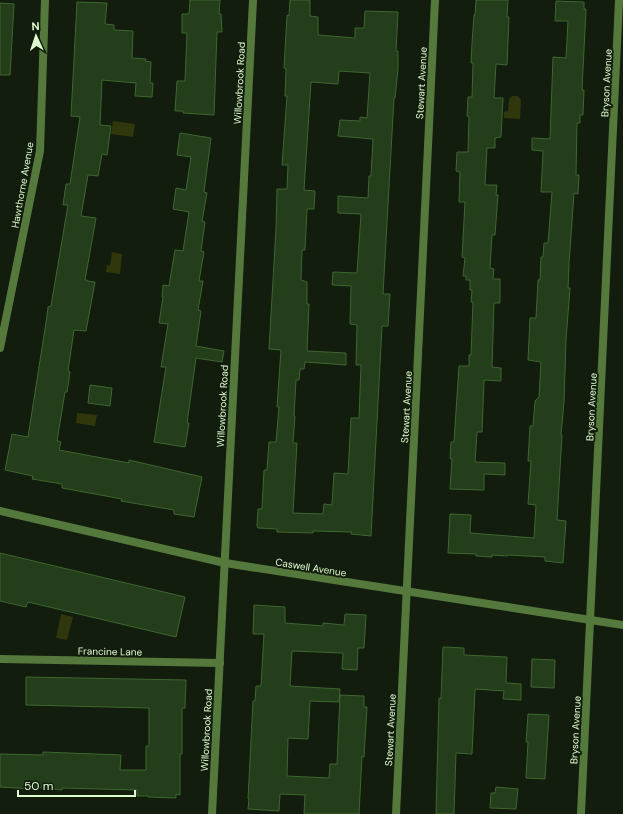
<svg xmlns="http://www.w3.org/2000/svg" width="623" height="814" viewBox="0 0 623 814" font-family="'DM Sans',sans-serif">
<rect width="100%" height="100%" fill="#121d0d"/>
<g fill="#30370c">
<path d="M512 96H518L521 100 520 119 504 118V112L508 111 509 99Z"/>
<path d="M113 121 135 124 133 137 111 134Z"/>
<path d="M112 252 122 254 120 274 106 272 107 265 110 266Z"/>
<path d="M77 413 97 415 95 426 76 423Z"/>
<path d="M61 614 73 617 67 640 56 638Z"/>
</g>
<g fill="#243d1b" stroke="#3d672f" fill-rule="evenodd">
<path d="M190 0H220L219 14H221L222 32H217L214 115 183 113V111H175L177 81H185L187 33H182V14H189Z"/>
<path d="M290 0H310V16L318 17V35L355 38V28H364L365 11 398 12 396 51H398V69L395 98H394L383 294H390L388 326H382L371 536 351 534 352 532 313 531V533L277 532V529L258 528 257 526 258 509H262L264 470H267L269 442H276L279 407H277L281 350 269 349 276 229 277 189H287L288 165H282L287 96H285L286 69 284 68 287 15 289 16ZM339 71 370 73 367 118 360 117V121L340 120 338 136 373 139 371 176H369L368 198 338 196V213L361 214 357 273 333 272 332 285 351 286 350 324 357 325 356 365H361L359 418H351L348 474 334 473 332 505 324 504 323 514 293 513 297 443H293L295 416H294L296 380H299L300 369H304L305 362 346 365V353L307 351 309 304H307V282L301 280 302 250H305L307 209H314L315 191 304 190 311 82 338 84Z"/>
<path d="M476 0H508L507 17H509L507 65 496 64 494 98H503L501 137 495 138V148H487L485 185H497L496 195H498L495 235H492L490 268 494 269 493 279H500V303H494L492 367 501 368V381L484 380 482 432H477L475 462 505 463V475L484 474V490L450 489 452 459H450L451 442H454L459 366H469V355H471L473 302H471L472 290H470V280H466V276H463L465 258 462 257 465 202H459L460 172 456 171 457 152H468L469 117 467 116 468 97H472L473 63H471L472 43 474 15H475Z"/>
<path d="M556 1 584 2V9H586L582 90H584L583 115H580V123H577L576 175H579L578 194 574 193 569 264 568 288H570L566 340 564 402 561 435H562L557 520 566 521 563 563 545 561V557L508 555 507 556 492 555V557L476 556V554L448 553 450 514 471 515 470 533 534 538 536 505 528 504 531 461H528L530 426H533L535 401 539 397 541 362 528 360 530 318H536L538 280H540L541 257H543L544 243H548L552 192H541L543 151 532 150V138L550 139 553 57 566 58 568 21H555Z"/>
<path d="M77 2 107 3 105 24 114 25V30L133 31 132 58 146 59 145 61 151 62 150 83H153L152 97 135 96 136 83 102 80 100 125 111 126 107 155 102 154 98 176 88 175 81 216 96 218 85 280H87V281L95 282 86 331 74 330 68 371 70 372 67 392H65L57 441 61 442 59 450 129 463V460L202 477 194 517 174 514V510L121 501 122 499 62 488V484L32 479 33 476 5 470 12 434 28 437 47 316 48 307 51 306 68 205H63L66 184H70L80 117 71 116Z"/>
<path d="M0 3 14 4 10 75H0Z"/>
<path d="M180 133 211 138 204 192 207 193 202 221 205 222 201 251 204 252 199 281H203L198 310 201 311 196 346 224 351 222 362 196 358 187 423H189L185 447 154 442 166 367H161L168 324 159 323 163 297H162L163 285 169 286 175 250 183 251 189 212 173 209 176 188 186 190 191 157 177 155Z"/>
<path d="M90 385 112 388 110 406 88 403Z"/>
<path d="M0 553 185 597 176 637 28 602 26 607 0 601Z"/>
<path d="M254 605 285 607V623L323 626V623L344 625 345 614 366 615 364 648H358L357 670 342 669 343 653 292 651 290 686 340 689 339 702 310 701 308 739 288 738 287 776 329 778 330 764H337L340 695 364 696V707H367L364 757 362 756 359 814H304L305 795 280 794 279 811 248 809 249 799H248L253 701H255L256 686H261L264 634H253Z"/>
<path d="M443 647 464 648V655L507 657 506 683 521 684V700L503 699 504 691 475 689 472 754 456 753 454 814H436L439 698 441 699Z"/>
<path d="M532 659 555 660 554 688 531 687Z"/>
<path d="M26 677 186 680 185 708H182V754H180V795L176 794V798L148 797V796H137V790L62 788V790L33 787V789L0 787V754L43 755V752L121 755 120 770H146V746H149V708L26 705Z"/>
<path d="M528 714 549 715 545 779 526 778 528 742H526Z"/>
<path d="M496 787 518 789 516 809 490 808 491 793H495Z"/>
</g>
<g fill="none" stroke-linecap="round" stroke-linejoin="round">
<g stroke="#55793c" stroke-width="8">
<path d="M0 348 40 151 45 0"/>
<path d="M0 511 225 563 623 625"/>
<path d="M0 659 220 663"/>
<path d="M396 814 435 0"/>
<path d="M581 814 619 0"/>
</g>
<path stroke="#55793c" stroke-width="8" d="M212 814 253 0"/>
</g>
<g text-anchor="middle" stroke-width="4" stroke-linejoin="round" paint-order="stroke">
<g font-size="10" fill="#ddfbce" stroke="#121d0d">
<text transform="translate(239 83) rotate(-87)" y="4">Willowbrook Road</text>
<text transform="translate(421 83) rotate(-87)" y="4">Stewart Avenue</text>
<text transform="translate(606 83) rotate(-87)" y="4">Bryson Avenue</text>
<text transform="translate(22 185) rotate(-80)" y="4">Hawthorne Avenue</text>
<text transform="translate(222 406) rotate(-87)" y="4">Willowbrook Road</text>
<text transform="translate(406 407) rotate(-87)" y="4">Stewart Avenue</text>
<text transform="translate(591 407) rotate(-87)" y="4">Bryson Avenue</text>
<text transform="translate(311 567) rotate(9)" y="4">Caswell Avenue</text>
<text transform="translate(110 651) rotate(1)" y="4">Francine Lane</text>
<text transform="translate(206 730) rotate(-87)" y="4">Willowbrook Road</text>
<text transform="translate(390 730) rotate(-87)" y="4">Stewart Avenue</text>
<text transform="translate(575 730) rotate(-87)" y="4">Bryson Avenue</text>
</g>
</g>
<g transform="translate(36 36) rotate(357)" stroke="#121d0d" stroke-width="3" paint-order="stroke">
<path d="M0-3L7 15L0 10L-7 15Z" fill="#ddfbce"/>
<text y="-6" font-size="11" font-weight="bold" text-anchor="middle" fill="#ddfbce">N</text>
</g>
<path d="M18 790v6h117v-6" fill="none" stroke="#ddfbce" stroke-width="2"/>
<text x="24" y="790" font-size="12" fill="#ddfbce" stroke="#121d0d" stroke-width="3" paint-order="stroke">50 m</text>
</svg>
